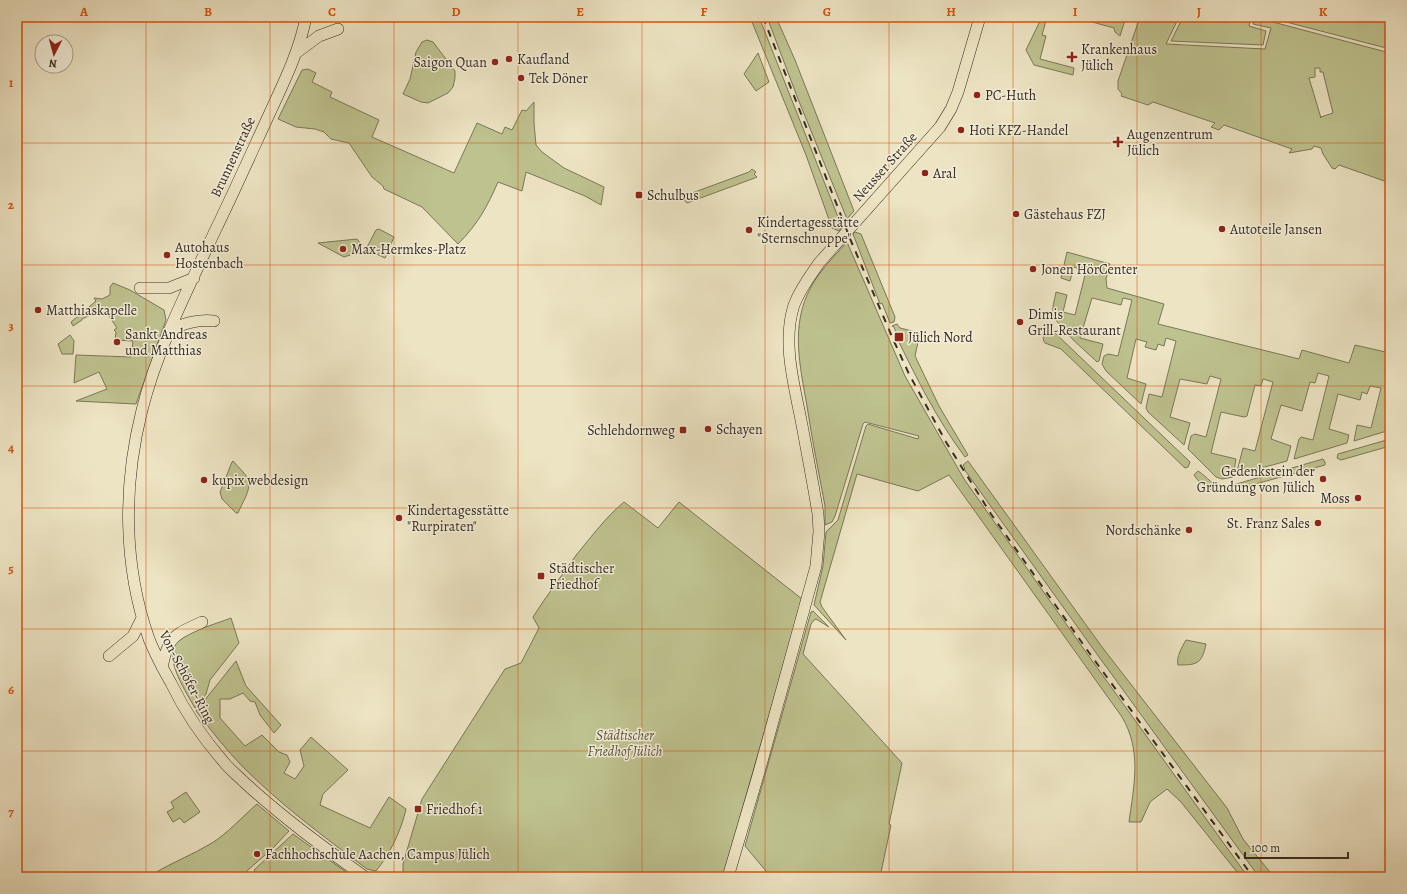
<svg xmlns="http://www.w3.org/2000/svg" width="1407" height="894" viewBox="0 0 1407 894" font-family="Alegreya,serif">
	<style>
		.green { fill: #bec28f; stroke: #7a7758; fill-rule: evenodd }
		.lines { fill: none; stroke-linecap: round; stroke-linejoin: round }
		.major-casing { stroke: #362c22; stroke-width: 12 }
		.major { stroke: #ede4c3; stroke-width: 11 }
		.rail { stroke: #362c22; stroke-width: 2; stroke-dasharray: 7 7; stroke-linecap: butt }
		.grid { fill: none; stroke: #d6540e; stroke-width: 1; stroke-opacity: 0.55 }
		.poi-dot { fill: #8f2418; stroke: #f3edd8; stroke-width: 1.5 }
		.labels { text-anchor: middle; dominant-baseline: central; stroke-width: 3; stroke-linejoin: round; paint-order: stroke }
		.poi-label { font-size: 14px; fill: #362c22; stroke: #f3edd8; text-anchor: start }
		.street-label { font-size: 14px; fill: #362c22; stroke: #f3edd8 }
		.park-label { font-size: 14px; font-style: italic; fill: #58523d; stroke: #f3edd8 }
		.neatline { fill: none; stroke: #d6540e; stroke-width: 1.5 }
		.grid-label { font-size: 13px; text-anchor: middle; font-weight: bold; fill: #d6540e }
	</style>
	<rect width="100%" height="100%" fill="#ede4c3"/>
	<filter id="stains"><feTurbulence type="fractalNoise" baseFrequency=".005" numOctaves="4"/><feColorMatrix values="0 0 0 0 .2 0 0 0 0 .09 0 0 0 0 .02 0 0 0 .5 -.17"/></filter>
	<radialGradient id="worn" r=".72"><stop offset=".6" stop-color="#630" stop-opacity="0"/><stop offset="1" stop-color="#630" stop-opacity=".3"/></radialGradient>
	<path class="green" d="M750 17H759L842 227 839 231 832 228 806 155Z
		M767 17H776L795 60 854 211 847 219 798 99Z
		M1042 17H1047L1042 35 1046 36 1040 59 1074 68 1073 75 1034 65 1026 50Z
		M1074 17H1126L1120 36 1115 32 1114 28Z
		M1140 17H1179L1166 44 1265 49 1271 28 1253 24 1254 17 1390 53V74L1388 80 1390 81V183L1339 165 1335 169 1332 168 1323 154 1321 148 1314 146 1312 149 1289 153 1292 149 1224 125 1219 130 1211 127 1215 123 1153 102 1148 105 1121 96 1122 94 1118 89V81ZM1315 68H1320V72H1323L1333 113 1321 117V118L1309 78 1315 77Z
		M1183 17H1251L1249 26 1266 31 1263 45 1171 41Z
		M1267 17H1378L1390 21V49Z
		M427 40 433 42 455 71V78L453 87 448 93 428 103 421 102 403 94 410 79 416 52 422 42Z
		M758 53 769 82 756 91 744 74Z
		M308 69 316 73 312 82 332 92 330 97 379 120 372 137 454 173 477 123 502 134 505 127 512 130 522 110 526 111 534 102V123L536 145 542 152 564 168 604 187 601 205 585 196 526 172 522 191 498 182C487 207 478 224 458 244L422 207 384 189 383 186 372 177 349 143 331 139 324 132 315 129 296 127 278 119 302 70Z
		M752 169 756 172 754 174 757 177 752 179 687 203 683 199 684 196 749 172Z
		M379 229 394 237 385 258 366 249 376 230Z
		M855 232 861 234 895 317 894 322 890 323 882 303 880 304 853 234Z
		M357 239 361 244 356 253 344 257 318 243Z
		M847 242 905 376 964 479 1088 655 1248 877H1241L1181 802 1167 789 1150 802 1141 822H1129C1134 785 1142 751 1122 717L949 475 918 491 857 474 820 602 822 607 846 640 814 605 823 566 826 532 838 520 866 426 868 424 871 425 918 439 919 436 865 422 863 424 835 516 832 522 825 525V506C819 473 812 440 807 406 800 366 790 325 811 287 820 270 835 256 847 242Z
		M1067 252 1110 264 1106 279 1107 288 1164 304 1158 324 1299 359 1302 350 1349 363 1355 345 1390 353 1388 381 1390 385V430L1354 441 1357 425 1371 428 1381 388 1370 386 1367 394 1362 392 1360 400 1338 394 1329 429 1349 435 1347 443 1294 459 1299 439 1301 437 1313 440 1329 376 1318 373 1315 383 1310 382 1302 411 1281 405 1271 439 1291 446 1287 461 1239 474 1237 471 1243 448 1255 451 1273 382 1263 379 1261 386 1255 385 1247 416 1244 417 1221 412 1211 453 1236 459 1233 477 1222 479 1216 477 1188 449 1191 436 1195 434 1206 437 1221 379 1210 376 1207 384 1180 379 1170 417 1190 423 1184 445 1148 412 1146 408 1149 394 1162 397 1176 341 1166 338 1164 346 1158 344 1156 350 1145 347 1147 342 1136 339 1127 378 1146 384 1141 404 1106 371 1102 364 1104 356 1108 354 1118 356 1132 300 1123 298 1121 305 1092 298 1080 338 1103 344 1099 361 1097 362C1086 351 1056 327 1053 313 1052 306 1055 299 1056 292L1067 295 1063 312 1075 315 1086 271 1074 267 1070 281 1061 278Z
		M113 283 130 290 164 310 166 320 136 404 76 401 107 389 99 372 74 383 76 355 131 357 133 341 115 340 116 332 114 330 117 328 103 307 94 312V313L82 319V320L73 326 71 322 96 301 94 298 102 299 110 295V287Z
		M897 324 900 328 920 333 915 356 939 406 968 455 965 457C937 420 916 377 896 336L897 335 894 327 892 326Z
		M1049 331 1054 332 1190 462 1188 467 1185 468 1061 349 1045 343C1042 339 1043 335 1046 332Z
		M70 335 74 341 73 354H62L58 344Z
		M1390 439V446L1341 460 1337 458 1338 454Z
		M1323 459 1325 462V465L1226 492C1213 493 1201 486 1194 475L1198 471C1208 477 1212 487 1226 487Z
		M233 461C238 467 245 473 248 479 252 489 242 503 238 513H236L222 499 220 492 232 462Z
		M968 461 1102 647 1227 808 1243 839 1274 877H1259L1094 650 964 469 965 468 963 465Z
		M624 502 658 528 679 502 802 599 723 877H410L409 874 403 871V864L422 799 505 669 521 663 539 628 533 617C547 595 562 575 577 554 592 536 606 517 624 502Z
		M813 611 829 627 816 619 814 620 811 624 803 654 902 763 889 824 891 825 880 877H771L745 846 811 612Z
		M231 618 239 643 210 680 206 694 195 708C187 694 165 660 175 645 185 632 216 624 231 618Z
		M1186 640 1206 644C1202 664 1197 665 1178 665 1176 657 1182 647 1186 640Z
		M236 661 246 686 281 725 274 733 260 715 255 702 250 701 243 693 230 699H220V718L245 746 262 735 279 752 287 755 290 762 284 773 295 779 304 766 300 750 311 737 348 770 323 794 320 805 370 828 389 797 406 809C401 831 390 854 376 871L367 869C324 837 281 805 243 767 226 750 211 730 196 711Z
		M186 792 200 812 184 823 180 818 173 822 167 812 174 808 171 802Z
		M257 804 289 831 273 848 240 877H152L157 874 151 875C171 863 192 855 212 843 228 833 243 816 257 804Z
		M293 834 353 877H249L255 872 254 870Z"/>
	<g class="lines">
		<defs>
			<path id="major" d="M306 17C299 53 282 86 267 119 250 156 233 194 215 231 188 289 158 347 142 410 123 485 123 565 149 639 155 654 163 669 171 683 185 712 202 737 223 761 229 769 237 775 244 782 282 817 323 847 365 877
				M296 53 319 36 338 29
				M140 288H169L194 278
				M170 330C184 323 198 319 214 321
				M109 656 133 636 142 618
				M162 667C164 660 165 652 169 645 174 633 190 628 202 622
				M728 877 759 772 816 566 819 531 818 514C813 483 807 452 801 420 794 384 782 342 794 305 800 289 810 276 819 263L940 127 951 109 958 92 980 17"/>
		</defs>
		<use href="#major" class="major-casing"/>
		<use href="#major" class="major"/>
		<path class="rail" d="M763 17 851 241 893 339 909 374 946 442 991 514 1090 654 1253 877"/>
	</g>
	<path class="grid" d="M146 17V877M270 17V877M394 17V877M518 17V877M642 17V877M765 17V877M889 17V877M1013 17V877M1137 17V877M1261 17V877M17 143H1390M17 265H1390M17 386H1390M17 508H1390M17 629H1390M17 751H1390"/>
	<g class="poi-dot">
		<path d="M1070 51h4v4h4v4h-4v4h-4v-4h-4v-4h4z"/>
		<circle cx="509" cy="59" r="4"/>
		<circle cx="495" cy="62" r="4"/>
		<circle cx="521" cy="78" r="4"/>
		<circle cx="977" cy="95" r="4"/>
		<circle cx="961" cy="130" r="4"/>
		<path d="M1116 136h4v4h4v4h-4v4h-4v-4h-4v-4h4z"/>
		<circle cx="925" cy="173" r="4"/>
		<rect x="635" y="191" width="8" height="8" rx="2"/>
		<circle cx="1016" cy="214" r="4"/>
		<circle cx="1222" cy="229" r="4"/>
		<circle cx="749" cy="230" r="4"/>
		<circle cx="343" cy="249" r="4"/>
		<circle cx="167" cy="255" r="4"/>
		<circle cx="1033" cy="269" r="4"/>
		<circle cx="38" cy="310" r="4"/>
		<circle cx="1020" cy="322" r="4"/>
		<rect x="894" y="332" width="10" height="10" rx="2"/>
		<circle cx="117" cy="342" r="4"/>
		<circle cx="708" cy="429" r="4"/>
		<rect x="679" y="426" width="8" height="8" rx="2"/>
		<circle cx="1323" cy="479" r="4"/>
		<circle cx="204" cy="480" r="4"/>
		<circle cx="1358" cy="498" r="4"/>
		<circle cx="399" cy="518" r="4"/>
		<circle cx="1318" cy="523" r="4"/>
		<circle cx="1189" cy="530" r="4"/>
		<rect x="537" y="572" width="8" height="8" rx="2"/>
		<rect x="414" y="805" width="8" height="8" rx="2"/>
		<circle cx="257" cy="854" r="4"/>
	</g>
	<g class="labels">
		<g class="poi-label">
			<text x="1081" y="49">Krankenhaus<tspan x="1081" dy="16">Jülich</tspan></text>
			<text x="517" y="59">Kaufland</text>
			<text x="487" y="62" text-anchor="end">Saigon Quan</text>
			<text x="529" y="78">Tek Döner</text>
			<text x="985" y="95">PC-Huth</text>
			<text x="969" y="130">Hoti KFZ-Handel</text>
			<text x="1127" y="134">Augenzentrum<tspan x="1127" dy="16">Jülich</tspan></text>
			<text x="933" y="173">Aral</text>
			<text x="647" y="195">Schulbus</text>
			<text x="1024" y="214">Gästehaus FZJ</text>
			<text x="757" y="222">Kindertagesstätte<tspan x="757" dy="16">"Sternschnuppe"</tspan></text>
			<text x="1230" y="229">Autoteile Jansen</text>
			<text x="175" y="247">Autohaus<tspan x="175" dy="16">Hostenbach</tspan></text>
			<text x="351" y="249">Max-Hermkes-Platz</text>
			<text x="1041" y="269">Jonen HörCenter</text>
			<text x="46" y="310">Matthiaskapelle</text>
			<text x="1028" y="314">Dimis<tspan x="1028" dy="16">Grill-Restaurant</tspan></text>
			<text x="125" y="334">Sankt Andreas<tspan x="125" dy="16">und Matthias</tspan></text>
			<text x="908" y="337">Jülich Nord</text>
			<text x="716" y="429">Schayen</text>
			<text x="675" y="430" text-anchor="end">Schlehdornweg</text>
			<text x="1315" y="471" text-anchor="end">Gedenkstein der<tspan x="1315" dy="16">Gründung von Jülich</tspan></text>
			<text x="212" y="480">kupix webdesign</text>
			<text x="1350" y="498" text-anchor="end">Moss</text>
			<text x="407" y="510">Kindertagesstätte<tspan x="407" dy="16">"Rurpiraten"</tspan></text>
			<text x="1310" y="523" text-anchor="end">St. Franz Sales</text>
			<text x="1181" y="530" text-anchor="end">Nordschänke</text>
			<text x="549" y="568">Städtischer<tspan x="549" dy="16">Friedhof</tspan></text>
			<text x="426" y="809">Friedhof 1</text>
			<text x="265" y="854">Fachhochschule Aachen, Campus Jülich</text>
		</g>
		<g class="street-label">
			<text transform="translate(233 157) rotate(-65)">Brunnenstraße</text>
			<text transform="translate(885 167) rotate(-48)">Neusser Straße</text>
			<text transform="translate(187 677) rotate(62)">Von-Schöfer-Ring</text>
		</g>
		<g class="park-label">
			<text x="625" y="735">Städtischer<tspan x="625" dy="16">Friedhof Jülich</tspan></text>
		</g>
	</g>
	<rect width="1407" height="894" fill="none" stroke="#ede4c3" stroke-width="44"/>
	<g transform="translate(54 54) rotate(186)"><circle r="19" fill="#f3edd8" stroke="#a7a08f"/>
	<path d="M0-3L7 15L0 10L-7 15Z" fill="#8f2418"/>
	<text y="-6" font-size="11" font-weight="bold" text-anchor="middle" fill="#362c22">N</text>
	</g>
	<path d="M1245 852v6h103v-6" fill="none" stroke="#362c22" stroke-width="2"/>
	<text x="1251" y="852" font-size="12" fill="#362c22" stroke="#f3edd8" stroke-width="3" paint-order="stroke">100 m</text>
	<rect x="22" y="22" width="1363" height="850" class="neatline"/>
	<g class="grid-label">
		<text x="84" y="16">A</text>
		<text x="208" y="16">B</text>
		<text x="332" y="16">C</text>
		<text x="456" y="16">D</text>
		<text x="580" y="16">E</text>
		<text x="704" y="16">F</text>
		<text x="827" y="16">G</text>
		<text x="951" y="16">H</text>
		<text x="1075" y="16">I</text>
		<text x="1199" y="16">J</text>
		<text x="1323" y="16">K</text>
		<text x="11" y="87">1</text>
		<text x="11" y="209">2</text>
		<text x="11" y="330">3</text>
		<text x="11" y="452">4</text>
		<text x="11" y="573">5</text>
		<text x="11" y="694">6</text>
		<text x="11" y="816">7</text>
	</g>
	<rect width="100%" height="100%" filter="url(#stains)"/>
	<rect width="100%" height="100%" fill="url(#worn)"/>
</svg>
